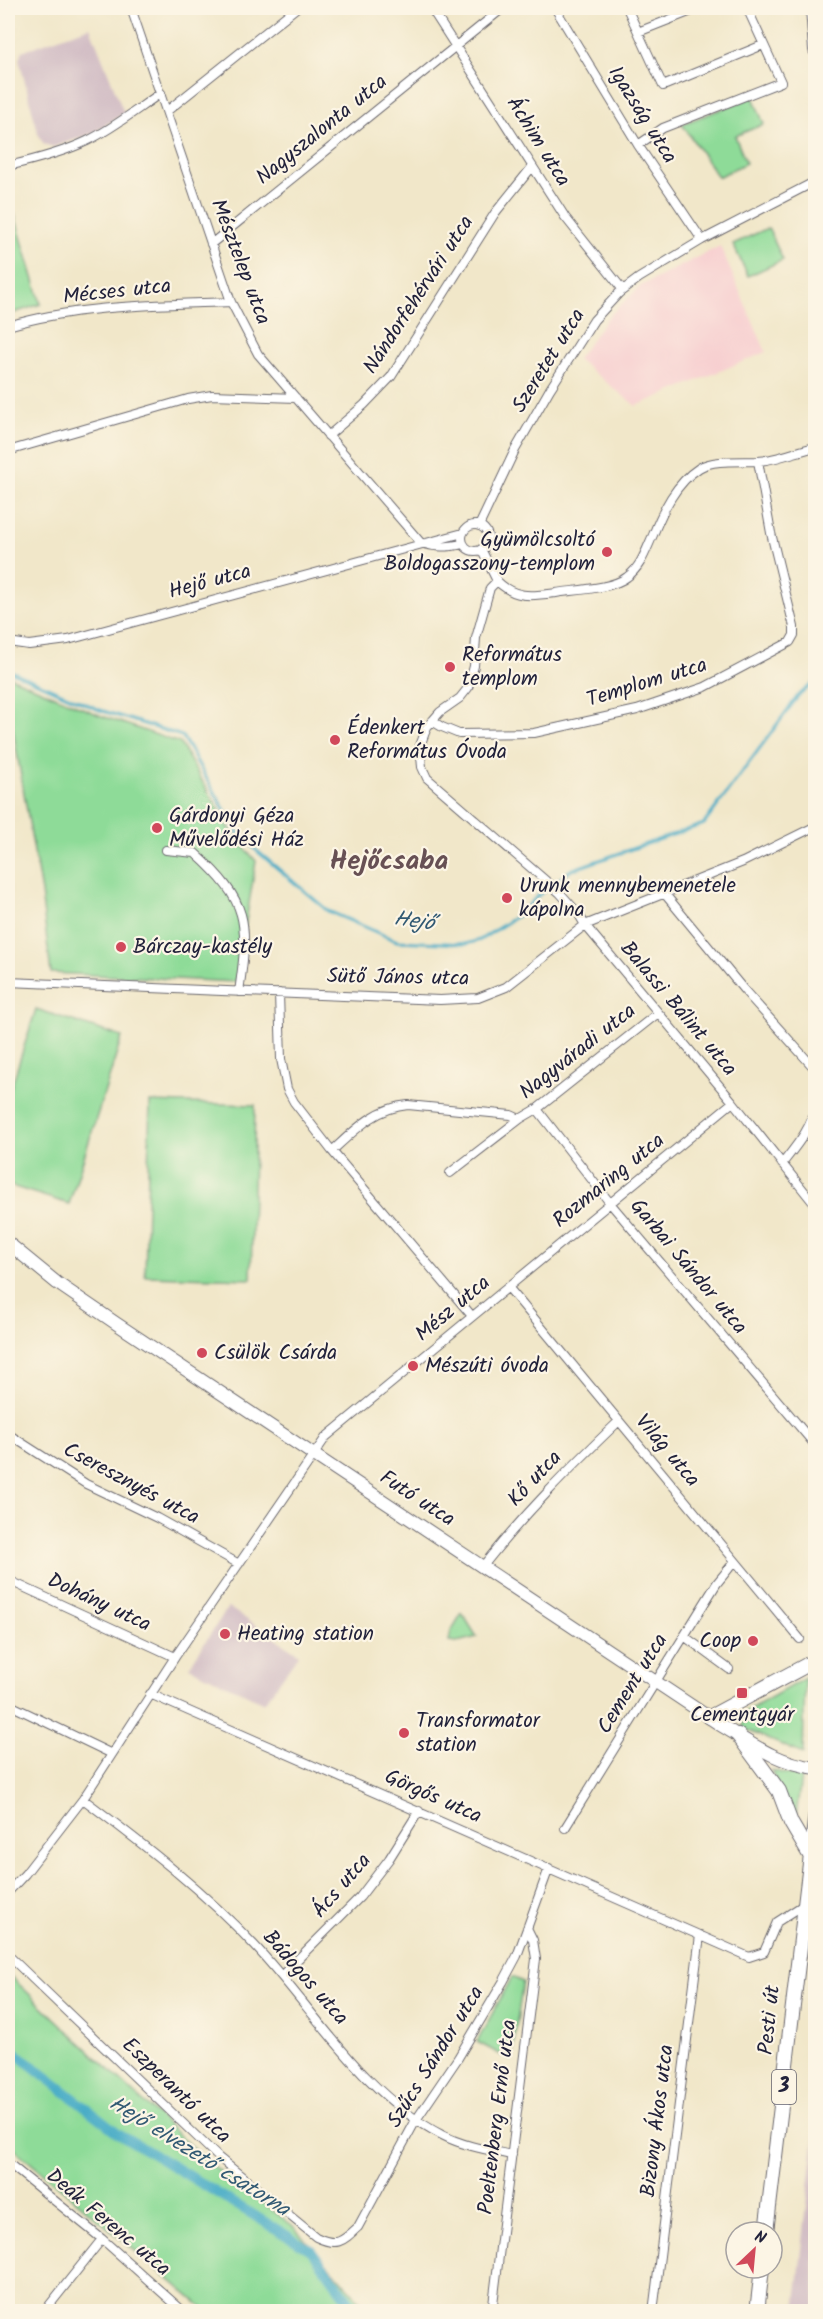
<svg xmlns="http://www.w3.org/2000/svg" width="823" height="2319" viewBox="0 0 823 2319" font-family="Kalam,sans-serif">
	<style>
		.built { fill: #f7cfd0 }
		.industrial { fill: #d2bdc5 }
		.green { fill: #8edb98; stroke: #587e6a; stroke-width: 1.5 }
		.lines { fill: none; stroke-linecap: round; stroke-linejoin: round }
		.stream { stroke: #47acc6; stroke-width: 3 }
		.canal { stroke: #47acc6; stroke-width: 10 }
		.minor-casing { stroke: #6a676d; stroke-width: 10 }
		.secondary-casing { stroke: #6a676d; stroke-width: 14 }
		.primary-casing { stroke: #6a676d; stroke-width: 16 }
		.minor { stroke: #fff; stroke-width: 8 }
		.secondary { stroke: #fff; stroke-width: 12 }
		.primary { stroke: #fff; stroke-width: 14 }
		.poi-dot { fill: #d1495b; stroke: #fcf5e5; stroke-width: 2 }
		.labels { text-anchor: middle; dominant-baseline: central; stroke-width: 4.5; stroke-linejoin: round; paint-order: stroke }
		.shield { fill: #fcf5e5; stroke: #63616e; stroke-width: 1.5 }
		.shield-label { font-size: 20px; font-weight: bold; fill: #22223b }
		.street-label { font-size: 21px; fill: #22223b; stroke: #fcf5e5 }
		.poi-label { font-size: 21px; fill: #22223b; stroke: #fcf5e5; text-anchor: start }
		.water-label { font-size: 22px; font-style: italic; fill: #315973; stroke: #fcf5e5 }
		.district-label { font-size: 27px; font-weight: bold; fill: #675054; stroke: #fcf5e5 }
	</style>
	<rect width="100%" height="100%" fill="#fcf5e5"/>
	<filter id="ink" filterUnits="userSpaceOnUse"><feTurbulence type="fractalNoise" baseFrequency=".0167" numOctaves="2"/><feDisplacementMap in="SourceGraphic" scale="12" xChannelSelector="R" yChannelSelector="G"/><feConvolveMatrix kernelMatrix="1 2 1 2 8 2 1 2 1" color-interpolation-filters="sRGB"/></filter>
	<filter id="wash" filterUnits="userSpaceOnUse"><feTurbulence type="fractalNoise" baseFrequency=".008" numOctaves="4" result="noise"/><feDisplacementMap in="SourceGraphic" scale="24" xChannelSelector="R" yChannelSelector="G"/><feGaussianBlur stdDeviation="1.35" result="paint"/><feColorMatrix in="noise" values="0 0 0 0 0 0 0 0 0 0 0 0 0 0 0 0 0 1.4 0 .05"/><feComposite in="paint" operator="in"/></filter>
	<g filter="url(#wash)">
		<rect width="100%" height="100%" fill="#f1e7c9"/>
		<path class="built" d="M720 246 766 352 636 406 577 359 609 316 641 286Z"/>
		<path class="industrial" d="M90 27 124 113 92 134 53 147 44 144 39 137 19 59 22 51Z
			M228 1607 299 1654 264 1703 189 1667Z
			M815 2134V2311H795Z"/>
		<path class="green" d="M753 97 764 124 735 136 746 163 718 177 682 124Z
			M8 193 41 304 8 315Z
			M768 228 783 260 748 276 733 244Z
			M8 676 99 715 180 743 234 836 256 861 236 982 51 973 41 892 11 718 8 705Z
			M36 1009 122 1037 69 1204 8 1185V1097Z
			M150 1102 255 1105 251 1279 145 1276Z
			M462 1613 477 1637 457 1642 449 1641 451 1631Z
			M805 1678 803 1754 742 1728 745 1712Z
			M771 1770 801 1777 795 1824Z
			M8 1974 204 2159 292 2225 369 2311H207L8 2144Z
			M512 1977 523 1982 511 2060 477 2042Z"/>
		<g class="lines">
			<path class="stream" d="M8 670 100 710 182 736 238 833 257 851 328 911 397 941 466 944 480 940 517 916 540 894 571 870 704 824 798 696 816 681"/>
			<path class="canal" d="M8 2047 118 2133 311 2250 357 2312"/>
		</g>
	</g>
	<g filter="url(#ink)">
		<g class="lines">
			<defs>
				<path id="minor" d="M131 8 231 302 258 354 421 543C436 548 448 547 463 544
					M431 8 565 217 623 290
					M555 8 638 145 702 240
					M627 8 663 86 763 45
					M638 32 699 8
					M167 111 296 8
					M638 145 663 128 781 82 747 8
					M8 166C34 160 62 153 87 141 114 128 137 109 161 93
					M211 244 503 8
					M8 326C79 305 157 305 231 302
					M328 436 364 405 391 377 495 213 532 167
					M8 451 188 399 212 395 296 398
					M462 538a13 13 0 1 1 26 0a13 13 0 1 1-26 0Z
					M479 526 515 450 550 389 594 320 619 293 639 278 702 240 816 181
					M481 549 497 581 490 588 476 638 474 666 468 688 460 698 440 712 427 727 420 746 422 767 427 778 560 893 578 913 585 925 733 1102 816 1206
					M497 581C515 599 532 596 556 593 575 590 612 589 627 577 641 567 646 550 653 535 663 510 676 483 699 468 713 459 742 462 758 461 776 460 797 451 816 447
					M8 642 29 645 68 640 463 533
					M432 721 442 727 459 734 534 733 637 710 705 687 790 642 794 635V627L771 533 758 461
					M166 850 195 853C249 902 249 922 239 992
					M664 893 744 990 816 1070
					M8 982 440 1000 478 998 506 987 585 925 743 862 816 826
					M279 993 281 1059 287 1089 294 1102 332 1151 472 1316
					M537 1109 610 1203 816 1446
					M332 1151C355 1130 375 1108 408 1105L511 1115 520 1119
					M782 1164C796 1146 812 1128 816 1104
					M450 1173 520 1119 537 1109 658 1013
					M508 1287 800 1639
					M8 1434 86 1484 157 1518 239 1564
					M483 1566C524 1514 571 1467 619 1421
					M8 1580 175 1657
					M684 1636 729 1669
					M150 1694 749 1957 764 1952 777 1922 805 1904
					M8 1704 112 1754
					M83 1799C143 1844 204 1891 255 1946 315 2010 362 2094 442 2135 463 2146 488 2150 512 2155
					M565 1828 717 1583 735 1561
					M8 1892 25 1874 83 1799 175 1657 326 1437 733 1102
					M8 1955 218 2157 316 2237C337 2247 342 2242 358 2227L416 2120 458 2058 503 1982 517 1956 549 1868
					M281 1976 360 1897 389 1859 419 1811
					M8 2163 102 2239 184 2312
					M44 2312 102 2239
					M492 2312 536 1959 533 1940 527 1928
					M653 2312 700 1935"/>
				<path id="secondary" d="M8 1243 57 1283 117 1324 719 1724C752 1744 777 1763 816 1768"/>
				<path id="primary" d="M813 8 816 50
					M710 1717 816 1660
					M738 1735 779 1791 791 1823 811 1857
					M766 2232 816 1813
					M757 2312 762 2268"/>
			</defs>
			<use href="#minor" class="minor-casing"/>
			<use href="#secondary" class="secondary-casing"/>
			<use href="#primary" class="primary-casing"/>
			<use href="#minor" class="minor"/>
			<use href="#secondary" class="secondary"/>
			<use href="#primary" class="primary"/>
		</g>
	</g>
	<g class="poi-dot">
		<circle cx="607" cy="552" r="6"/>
		<circle cx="450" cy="667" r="6"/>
		<circle cx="335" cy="740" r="6"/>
		<circle cx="157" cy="828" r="6"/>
		<circle cx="507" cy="898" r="6"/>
		<circle cx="121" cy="947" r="6"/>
		<circle cx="202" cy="1353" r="6"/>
		<circle cx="413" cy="1366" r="6"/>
		<circle cx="225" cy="1634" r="6"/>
		<circle cx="753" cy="1641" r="6"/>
		<rect x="736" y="1687" width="12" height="12" rx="3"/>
		<circle cx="404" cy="1733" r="6"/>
	</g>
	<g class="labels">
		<rect class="shield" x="772" y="2070" width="24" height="34" rx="4.5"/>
		<g class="shield-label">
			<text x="784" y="2087">3</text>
		</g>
		<g class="street-label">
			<text transform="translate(642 115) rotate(58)">Igazság utca</text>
			<text transform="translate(322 130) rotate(-39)">Nagyszalonta utca</text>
			<text transform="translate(538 142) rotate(58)">Áchim utca</text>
			<text transform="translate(240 262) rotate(69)">Mésztelep utca</text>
			<text transform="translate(117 292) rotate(-6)">Mécses utca</text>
			<text transform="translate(419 295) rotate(-57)">Nándorfehérvári utca</text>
			<text transform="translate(549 361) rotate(-58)">Szeretet utca</text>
			<text transform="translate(210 582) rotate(-15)">Hejő utca</text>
			<text transform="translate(647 683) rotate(-17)">Templom utca</text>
			<text transform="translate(398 978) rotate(1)">Sütő János utca</text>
			<text transform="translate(678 1009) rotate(50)">Balassi Bálint utca</text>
			<text transform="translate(578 1052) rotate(-38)">Nagyváradi utca</text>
			<text transform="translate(609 1181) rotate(-39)">Rozmaring utca</text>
			<text transform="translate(688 1267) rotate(50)">Garbai Sándor utca</text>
			<text transform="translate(453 1309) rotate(-40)">Mész utca</text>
			<text transform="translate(667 1451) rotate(50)">Világ utca</text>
			<text transform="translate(535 1479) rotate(-47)">Kő utca</text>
			<text transform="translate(131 1484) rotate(28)">Cseresznyés utca</text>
			<text transform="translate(417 1499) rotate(33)">Futó utca</text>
			<text transform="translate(99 1603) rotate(25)">Dohány utca</text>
			<text transform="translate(633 1684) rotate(-58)">Cement utca</text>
			<text transform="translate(433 1797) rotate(24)">Görgős utca</text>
			<text transform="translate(342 1886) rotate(-49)">Ács utca</text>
			<text transform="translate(305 1978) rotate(49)">Bádogos utca</text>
			<text transform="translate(770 2020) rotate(-84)">Pesti út</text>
			<text transform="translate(436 2057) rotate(-58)">Szűcs Sándor utca</text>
			<text transform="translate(176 2091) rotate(44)">Eszperantó utca</text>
			<text transform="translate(498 2117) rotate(-83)">Poeltenberg Ernő utca</text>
			<text transform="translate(658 2121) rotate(-83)">Bizony Ákos utca</text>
			<text transform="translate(108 2223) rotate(40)">Deák Ferenc utca</text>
		</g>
		<g class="poi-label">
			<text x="595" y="540" text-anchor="end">Gyümölcsoltó<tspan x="595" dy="24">Boldogasszony-templom</tspan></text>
			<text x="462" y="655">Református<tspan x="462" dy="24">templom</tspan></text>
			<text x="347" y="728">Édenkert<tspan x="347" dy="24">Református Óvoda</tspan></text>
			<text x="169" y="816">Gárdonyi Géza<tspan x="169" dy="24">Művelődési Ház</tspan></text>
			<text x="519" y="886">Urunk mennybemenetele<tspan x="519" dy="24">kápolna</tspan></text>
			<text x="133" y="947">Bárczay-kastély</text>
			<text x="214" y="1353">Csülök Csárda</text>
			<text x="425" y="1366">Mészúti óvoda</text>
			<text x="237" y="1634">Heating station</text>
			<text x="741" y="1641" text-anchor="end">Coop</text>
			<text x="742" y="1715" text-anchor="middle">Cementgyár</text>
			<text x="416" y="1721">Transformator<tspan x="416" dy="24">station</tspan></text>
		</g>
		<g class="water-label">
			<text transform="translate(414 922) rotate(8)">Hejő</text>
			<text transform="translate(199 2157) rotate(32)">Hejő elvezető csatorna</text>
		</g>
		<g class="district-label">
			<text x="389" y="861">Hejőcsaba</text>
		</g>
	</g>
	<rect width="823" height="2319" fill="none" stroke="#fcf5e5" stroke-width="30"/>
	<g transform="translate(754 2250) rotate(26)"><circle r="28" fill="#fcf5e5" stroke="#a5a1a1" stroke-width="1.5"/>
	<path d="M0-4.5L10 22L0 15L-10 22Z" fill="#d1495b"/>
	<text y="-9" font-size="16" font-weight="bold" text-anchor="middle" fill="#22223b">N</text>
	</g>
</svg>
